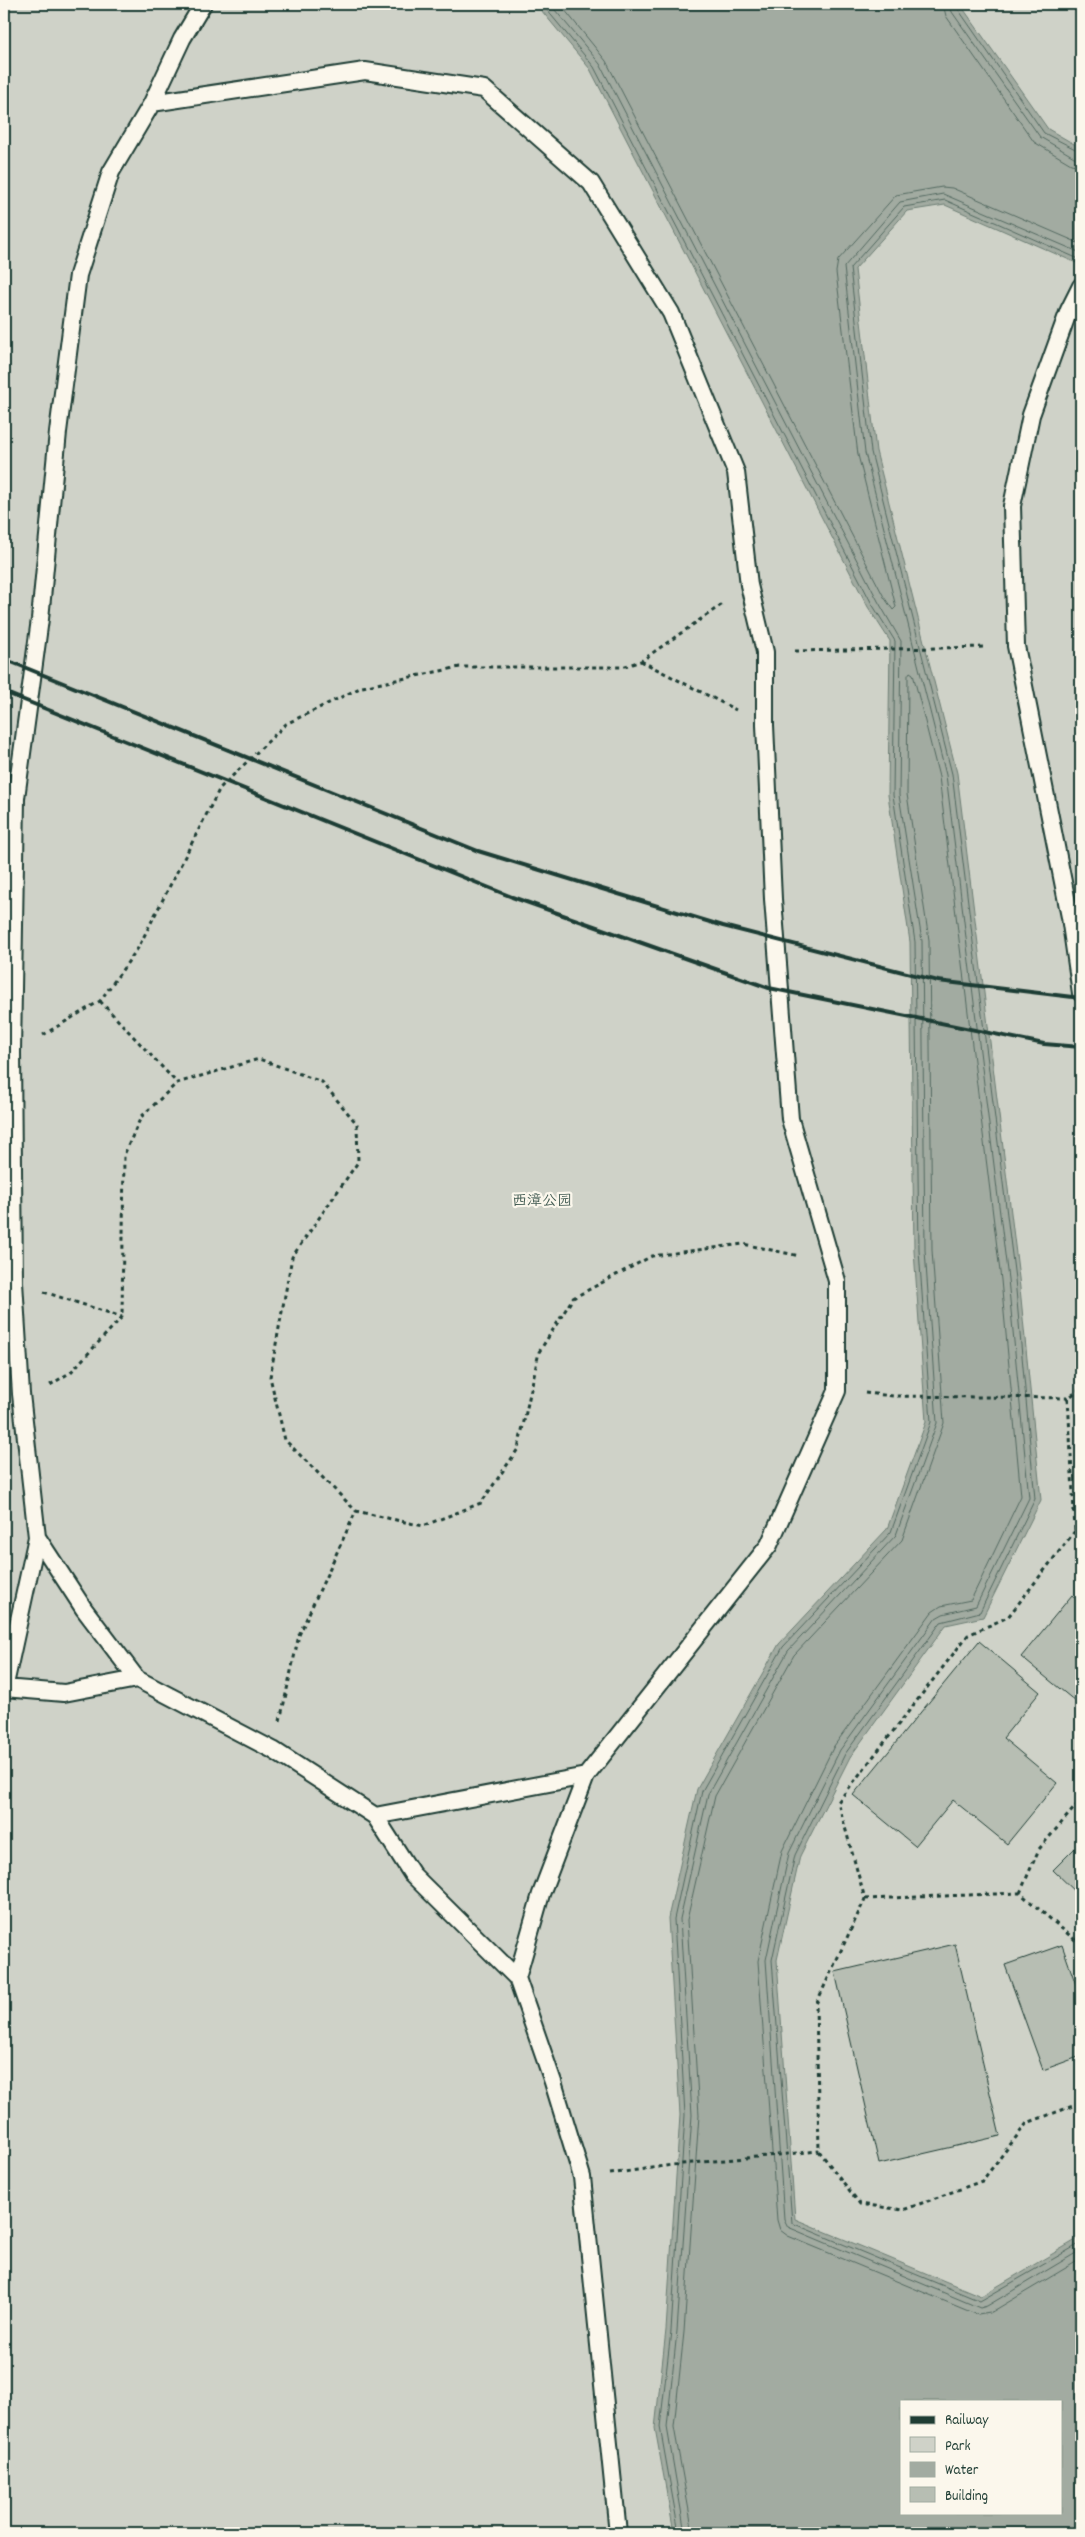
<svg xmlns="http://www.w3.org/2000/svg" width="1085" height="2537" viewBox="0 0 1085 2537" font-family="Dekko,'LXGW WenKai TC',sans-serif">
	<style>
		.green { fill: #cfd2c8; stroke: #77887e; fill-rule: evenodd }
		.water { fill: #a2aba1; stroke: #6e7f75; fill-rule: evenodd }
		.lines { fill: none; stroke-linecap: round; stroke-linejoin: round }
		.shore { stroke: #536960; stroke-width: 1 }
		.building { fill: #b7beb3; stroke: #1f3d34 }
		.lane-casing { stroke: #1f3d34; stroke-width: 20 }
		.path { stroke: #1f3d34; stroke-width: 3; stroke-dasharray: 4 4; stroke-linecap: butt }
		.lane { stroke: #fbf7ec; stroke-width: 16 }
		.rail { stroke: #1f3d34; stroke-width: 4 }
		.labels { text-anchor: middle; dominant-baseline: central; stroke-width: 4.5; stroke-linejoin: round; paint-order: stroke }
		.park-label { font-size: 15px; fill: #425b52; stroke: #fbf7ec }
	</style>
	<rect width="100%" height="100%" fill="#f2f0e5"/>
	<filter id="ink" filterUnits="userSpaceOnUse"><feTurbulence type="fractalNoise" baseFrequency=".02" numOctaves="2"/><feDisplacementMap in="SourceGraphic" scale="10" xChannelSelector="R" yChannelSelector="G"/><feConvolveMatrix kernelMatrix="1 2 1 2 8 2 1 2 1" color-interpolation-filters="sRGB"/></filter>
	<g filter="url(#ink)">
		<path class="green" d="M4 4H1081V2533H4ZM901 2401H1061V2513H901Z"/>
		<path class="water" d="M536 4H960L1048 129 1081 148V265L945 205 907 211 855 269 876 451 957 773 1019 1278 1041 1500 983 1617 946 1625 850 1757 800 1856 777 1960 795 2219 981 2296 1081 2237V2533H674L655 2428 666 2330 680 2115 668 1918 697 1789 779 1644 887 1529 926 1422 914 1251 910 942 888 795 890 641 868 607 590 69ZM901 2401H1061V2513H901Z"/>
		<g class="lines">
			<path class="shore" d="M542 4 594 67 872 604 895 641 893 795 915 942 919 1250 931 1422 891 1532 783 1647 702 1791 674 1919 685 2115 671 2331 660 2427 679 2533
				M550 4 600 64 878 601 901 641 899 795 922 941 925 1250 937 1423 896 1535 788 1651 708 1794 680 1919 692 2115 677 2331 667 2427 685 2533
				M560 4 606 61 884 597 893 610 896 607 858 455 836 272 838 260 896 195 942 187 952 188 1081 244
				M943 4 946 16 1034 142 1071 164 1081 166
				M950 4 952 12 1040 137 1074 157 1081 159
				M957 4 958 9 1044 133 1081 152
				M1081 253 943 194 900 202 844 267 865 453 946 775 1008 1279 1029 1498 976 1606 943 1614 936 1618 840 1750 789 1853 766 1960 784 2219 788 2227 980 2308 987 2306 1081 2250
				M1081 260 945 200 904 207 850 268 871 452 952 774 1015 1279 1035 1499 980 1612 941 1622 845 1754 795 1855 772 1960 792 2223 980 2301 1081 2243
				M693 2533 674 2427 684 2332 699 2115 687 1920 715 1796 794 1655 902 1540 944 1423 932 1250 929 940 907 794 908 675 910 672 913 674 939 777 1001 1280 1021 1496 971 1600 941 1606 932 1612 834 1746 782 1851 758 1961 777 2220 780 2230 788 2236 978 2315 990 2313 1081 2259"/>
		</g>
		<path class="building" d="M1072 1595 1081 1603V1706L1021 1657Z
			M979 1641 1040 1692 1003 1738 1057 1783 1007 1844 953 1800 915 1846 853 1795Z
			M1081 1842V1897L1053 1870Z
			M955 1944 1000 2136 879 2164 835 1972Z
			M1062 1945 1081 1999V2056L1043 2070 1005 1965Z"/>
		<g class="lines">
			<defs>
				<path id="lane" d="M152 103 182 39 203 4
					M1081 286 1069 310 1031 415 1012 506 1016 646 1070 917 1081 993
					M4 1688 64 1693 137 1679
					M4 1689 37 1537
					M375 1816 586 1776
					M517 1978 541 1894 586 1776 769 1545 837 1391V1281L790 1119 773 899 765 725V652L749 585 736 472 671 313 591 183 484 89 365 71 152 103 111 172 78 275 58 432 40 619 16 798 12 1053 14 1282 21 1394 37 1537 84 1609 137 1679 273 1750 375 1816 412 1874 517 1978 553 2082 582 2177 618 2533"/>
			</defs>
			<use href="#lane" class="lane-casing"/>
			<path class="path" d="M795 651 986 647
				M641 661 736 710
				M100 1001 177 1083
				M43 1035 100 1001 138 948 220 788 286 724 362 687 460 667H622L641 661 724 603
				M44 1292 122 1317
				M50 1385 71 1372 122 1317 124 1155 141 1117 177 1083 259 1059 322 1082 357 1124 358 1162 292 1257 270 1377 285 1440 356 1511 423 1526 481 1503 518 1449 539 1352 573 1298 652 1256 743 1244 800 1256
				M1081 1389 1068 1398 1075 1531 1081 1537
				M865 1393 893 1396 1068 1398
				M1075 1531 1008 1617 968 1635 838 1802 865 1899 816 2004 819 2151 860 2204 903 2210 982 2181 1027 2123 1081 2103
				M280 1721 299 1635 356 1511
				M1020 1893 1039 1849 1081 1800
				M865 1899 1020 1893 1081 1945
				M610 2174 672 2165 819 2151"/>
			<use href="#lane" class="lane"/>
			<path class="rail" d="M4 659 478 851 723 926 938 981 1081 998
				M4 692 512 897 769 988 1044 1044 1081 1047"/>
		</g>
	</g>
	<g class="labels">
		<g class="park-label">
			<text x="542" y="1202">西漳公园</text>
		</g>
	</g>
	<rect width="1085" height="2537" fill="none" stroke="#fbf7ec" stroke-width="20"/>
	<rect x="10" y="10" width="1065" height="2517" fill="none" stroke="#1f3d34" stroke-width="2" filter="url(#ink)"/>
	<rect x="900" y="2400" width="162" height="115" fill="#fbf7ec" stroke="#a3ada2"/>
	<rect x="910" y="2416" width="25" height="8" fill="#1f3d34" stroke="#a3ada2"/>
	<text x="945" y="2424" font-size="15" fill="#1f3d34">Railway</text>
	<rect x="910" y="2437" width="25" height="15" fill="#cfd2c8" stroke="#a3ada2"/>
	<text x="945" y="2450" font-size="15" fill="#1f3d34">Park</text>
	<rect x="910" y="2462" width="25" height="15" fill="#a2aba1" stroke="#a3ada2"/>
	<text x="945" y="2474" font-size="15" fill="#1f3d34">Water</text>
	<rect x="910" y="2487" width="25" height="15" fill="#b7beb3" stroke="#a3ada2"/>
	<text x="945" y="2500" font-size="15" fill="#1f3d34">Building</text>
</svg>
